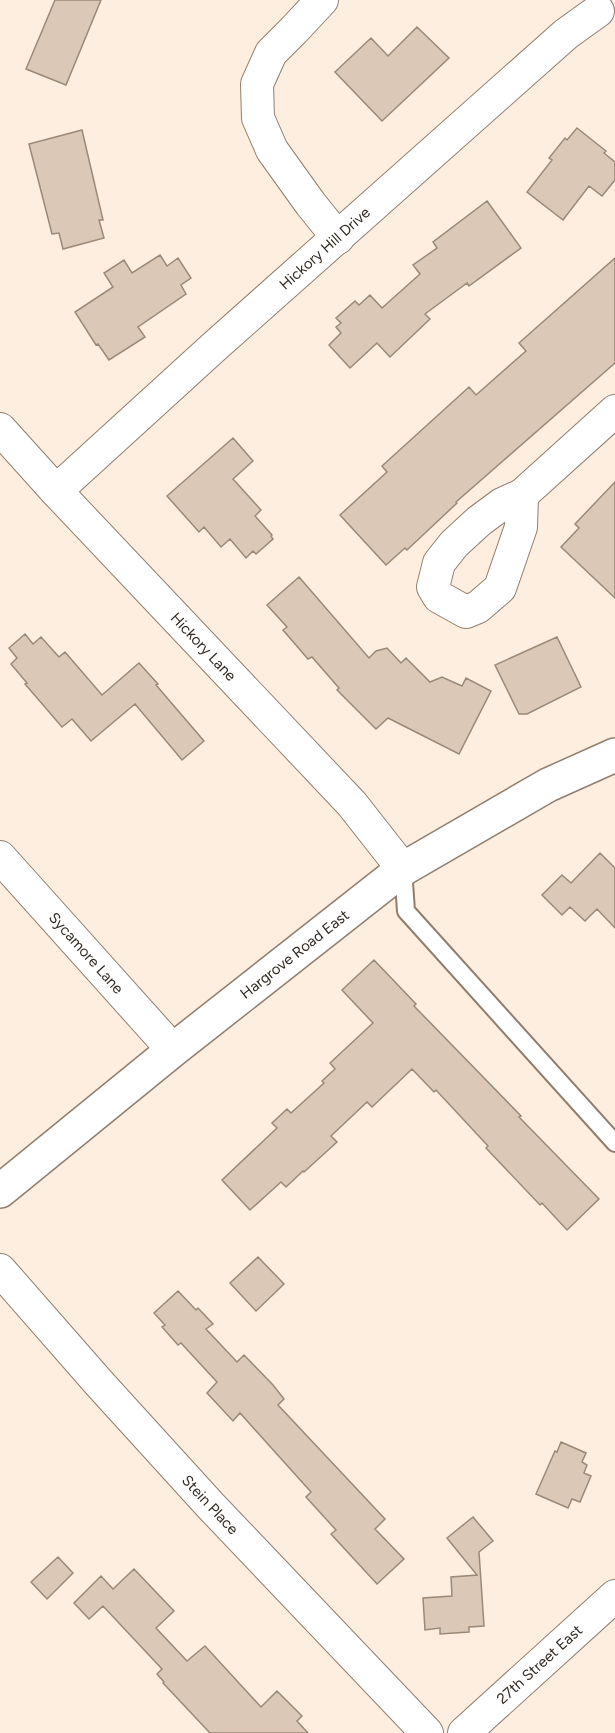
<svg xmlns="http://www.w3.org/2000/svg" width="615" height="1733" viewBox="0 0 615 1733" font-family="Figtree,sans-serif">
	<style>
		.building { fill: #dbc8b6; stroke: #9b8978; stroke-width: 1.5 }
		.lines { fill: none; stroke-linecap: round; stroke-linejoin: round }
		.service-casing { stroke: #907e6e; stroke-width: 20 }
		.minor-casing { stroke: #907e6e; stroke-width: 34 }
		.secondary-casing { stroke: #907e6e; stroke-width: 36 }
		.service { stroke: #fff; stroke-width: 16 }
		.minor { stroke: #fff; stroke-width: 32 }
		.secondary { stroke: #fff; stroke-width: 33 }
		.labels { text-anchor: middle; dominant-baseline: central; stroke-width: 6; stroke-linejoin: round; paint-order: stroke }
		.street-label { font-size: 15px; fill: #322b24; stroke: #fefefe }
	</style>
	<rect width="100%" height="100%" fill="#feeedf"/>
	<path class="building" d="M55 0H101L66 85 26 69Z
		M417 27 449 58 382 121 335 72 371 38 388 56Z
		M577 128 606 151 604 153 615 162V180L602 196 589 186 563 220 527 192 552 160 549 158 565 138 567 140Z
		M82 130 103 220H99L104 238 63 249 59 233 52 234 29 144Z
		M487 201 521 248 469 286 467 283 425 314 430 319 390 357 377 343 350 368 329 345 341 333 336 327 341 323 336 318 355 301 359 305 370 295 382 308 420 274 413 265 437 248 433 242Z
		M160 255 167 266 178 258 191 278 181 285 186 294 138 327 145 337 109 360 98 344 96 345 75 312 113 287 104 273 124 260 132 273Z
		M615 258V363L456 502 457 503 407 550 405 548 386 565 340 515 387 472 382 466 469 387 476 395 526 351 519 343Z
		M233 438 253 461 233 479 261 510 255 516 272 535 271 536 273 539 256 554 253 551 246 558 230 539 221 547 204 527 199 532 167 496Z
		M615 482V598L561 547 579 528 575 524Z
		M299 577 369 658 376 651 387 648 401 663 406 658 430 682 442 677 462 686 466 678 491 691 459 754 388 718 376 729 337 690 339 688 312 657 308 659 283 630 287 627 267 605Z
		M25 634 33 644 41 637 59 657 65 652 102 695 139 663 158 684 156 685 204 741 182 760 135 704 91 741 72 719 62 727 25 684 27 683 11 664 17 658 9 648Z
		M557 637 581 687 527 714H519L495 665Z
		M600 853 615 868V928L597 909 585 921 570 907 562 915 542 895 562 875 571 883Z
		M374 960 416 1004 414 1006 521 1116 519 1117 599 1199 567 1230 542 1203 540 1205 486 1148 488 1146 436 1090 434 1092 412 1069 372 1107 367 1102 331 1136 337 1142 304 1172 303 1171 286 1187 281 1182 250 1210 222 1180 277 1128 272 1123 287 1109 291 1113 324 1083 322 1081 335 1069 330 1063 373 1023 342 990Z
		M258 1257 284 1284 256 1311 230 1283Z
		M178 1291 196 1310 198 1308 213 1324 206 1329 237 1362 244 1355 273 1385 284 1399 278 1405 385 1519 375 1529 404 1559 377 1584 331 1534 336 1530 306 1497 311 1492 240 1413 233 1421 207 1393 217 1382 181 1343 178 1345 162 1327 165 1325 154 1313Z
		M561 1442 586 1453 582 1462 587 1465 584 1473 591 1476 580 1502 572 1499 568 1508 536 1494 555 1451 557 1452Z
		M473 1517 493 1541 479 1552 484 1626 469 1627V1632L440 1634V1628L425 1630 423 1598 452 1596 451 1577 477 1575 447 1538Z
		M58 1557 73 1573 47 1599 31 1582Z
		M134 1569 174 1611 156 1628 187 1661 205 1646 261 1707 277 1691 302 1716 297 1721 308 1733H210L163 1683 164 1682 157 1674 162 1669 103 1606 89 1619 74 1603 101 1576 113 1589Z"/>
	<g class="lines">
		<defs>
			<path id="service" d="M403 869 406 911 615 1143"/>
			<g id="minor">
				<path d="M322 0 294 30 271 53 257 84 258 118 272 150 310 203 338 238"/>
				<path id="s1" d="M0 429 56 491 352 804 403 869"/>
				<path id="s2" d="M56 491 215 346 566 34 598 11"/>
				<path d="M522 495 521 527 500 588 478 607 466 612 439 597 433 587 439 563 454 544 479 521 502 504Z"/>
				<path d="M522 495 615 411"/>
				<path id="s3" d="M0 857 173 1050"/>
				<path id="s4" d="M0 1270 99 1383 210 1505 427 1733"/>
				<path id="s5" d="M464 1733 615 1596"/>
			</g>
			<g id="secondary">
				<path id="s6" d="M0 1191 173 1050 403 869 548 785 615 755"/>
			</g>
		</defs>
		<use href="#service" class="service-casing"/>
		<use href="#minor" class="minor-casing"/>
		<use href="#secondary" class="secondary-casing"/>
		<use href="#service" class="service"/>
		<use href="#minor" class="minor"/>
		<use href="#secondary" class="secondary"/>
	</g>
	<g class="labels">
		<g class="street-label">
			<text stroke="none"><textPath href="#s2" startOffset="362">Hickory Hill Drive</textPath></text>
			<text stroke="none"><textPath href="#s1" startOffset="298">Hickory Lane</textPath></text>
			<text stroke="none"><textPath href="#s3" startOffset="129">Sycamore Lane</textPath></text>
			<text stroke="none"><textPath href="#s6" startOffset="378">Hargrove Road East</textPath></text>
			<text stroke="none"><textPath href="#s4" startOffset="315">Stein Place</textPath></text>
			<text stroke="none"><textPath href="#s5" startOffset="102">27th Street East</textPath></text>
		</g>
	</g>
</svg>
